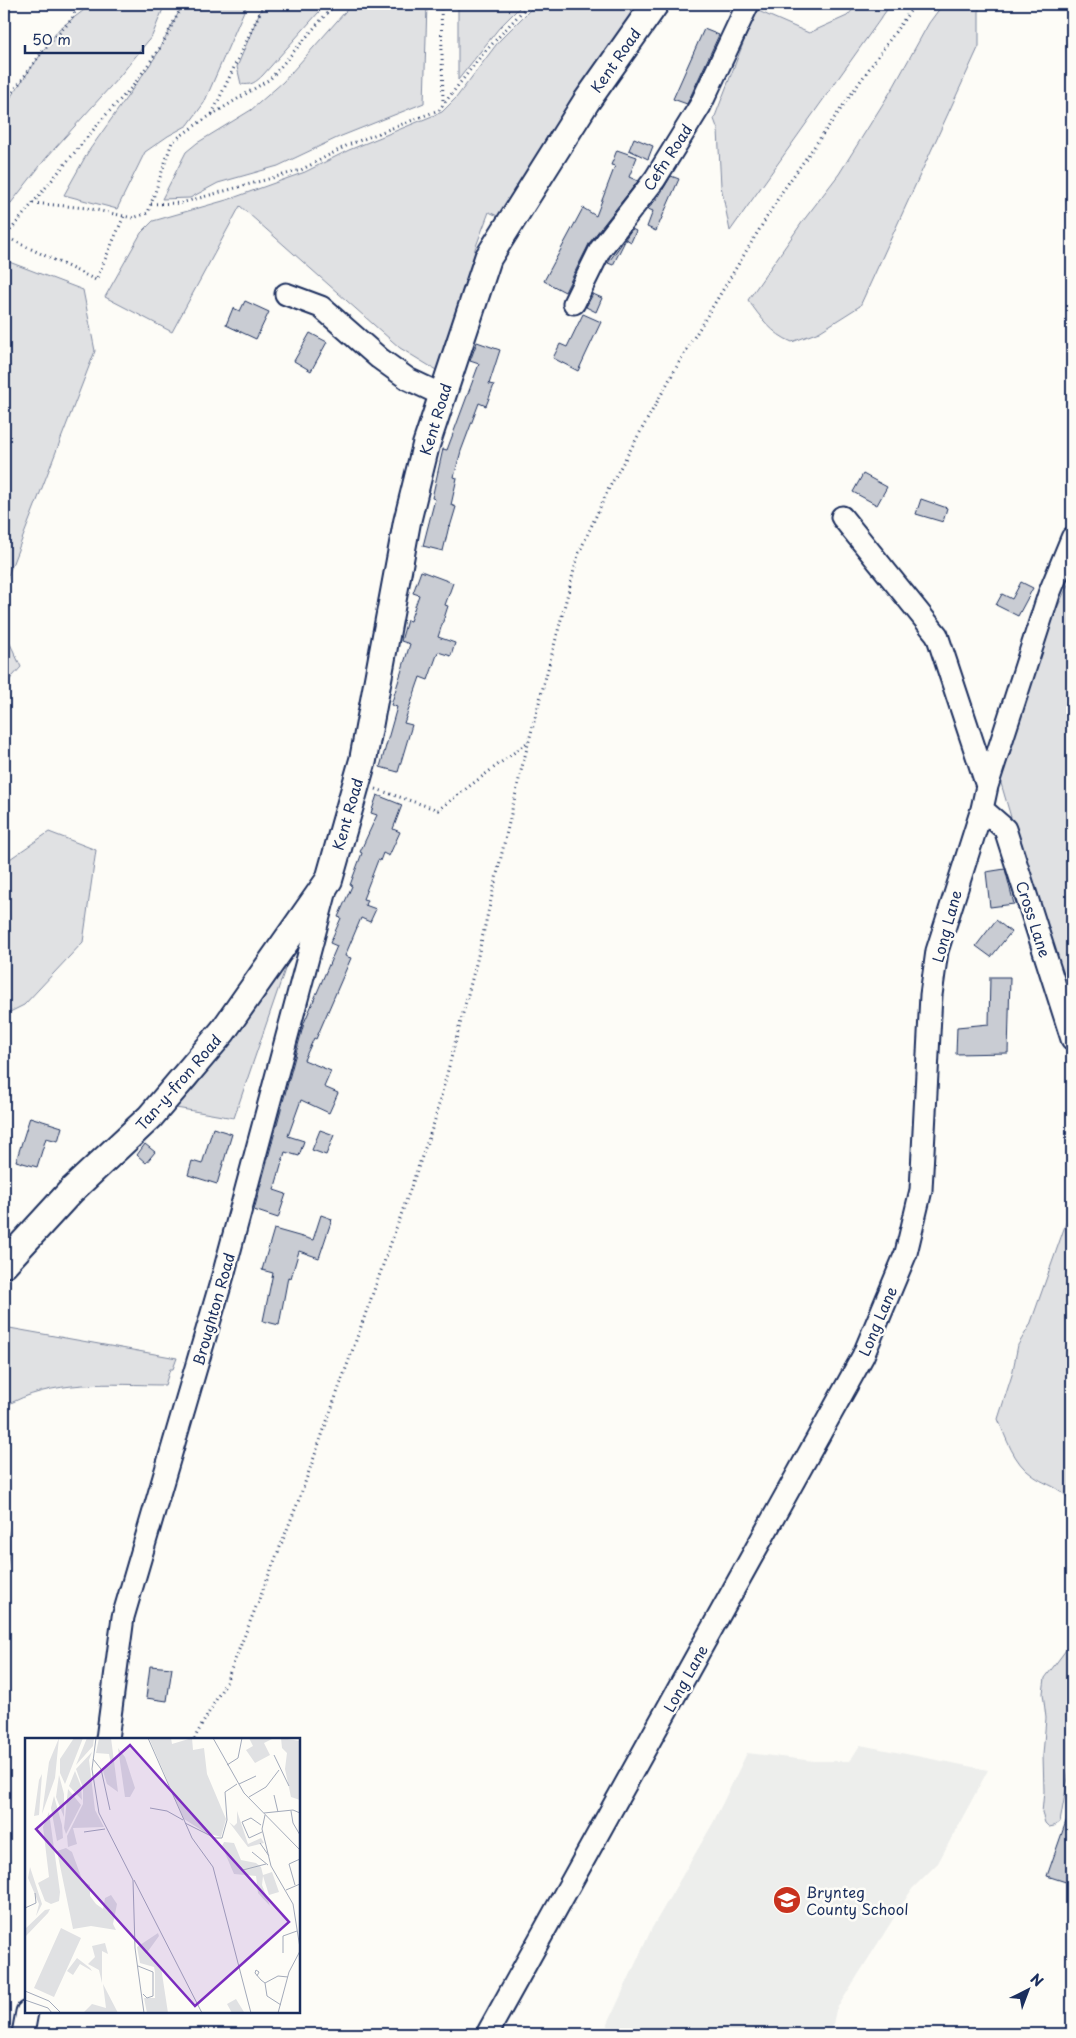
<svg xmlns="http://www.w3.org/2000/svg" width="1076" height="2038" viewBox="0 0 1076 2038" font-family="'Playpen Sans',sans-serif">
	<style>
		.built { fill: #edeeec }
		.green { fill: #e0e1e3; stroke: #7e88a0 }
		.building { fill: #c9ccd3; stroke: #1b2f5e }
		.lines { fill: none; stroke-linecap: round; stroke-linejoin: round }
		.minor-casing { stroke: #1b2f5e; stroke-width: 25 }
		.major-casing { stroke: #1b2f5e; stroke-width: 30 }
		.path { stroke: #1b2f5e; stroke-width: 3; stroke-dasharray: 1 4; stroke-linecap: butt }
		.minor { stroke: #fdfcf7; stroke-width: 21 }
		.major { stroke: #fdfcf7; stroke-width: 26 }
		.labels { text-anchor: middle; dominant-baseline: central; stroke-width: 5; stroke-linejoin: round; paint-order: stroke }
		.street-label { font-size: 15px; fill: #1b2f5e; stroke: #fdfcf7 }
		.poi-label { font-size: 15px; fill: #1b2f5e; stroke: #fdfcf7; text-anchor: start }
		.inset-road { fill: none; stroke: #a3aaba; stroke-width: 1 }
		.view { fill: #7b2cbf; fill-opacity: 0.15; stroke: #7b2cbf; stroke-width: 2.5 }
		.inset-edge { fill: none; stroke: #1b2f5e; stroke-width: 2.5 }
	</style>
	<rect width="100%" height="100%" fill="#fdfcf7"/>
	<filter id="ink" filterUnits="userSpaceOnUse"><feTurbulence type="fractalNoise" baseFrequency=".02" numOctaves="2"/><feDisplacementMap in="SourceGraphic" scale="10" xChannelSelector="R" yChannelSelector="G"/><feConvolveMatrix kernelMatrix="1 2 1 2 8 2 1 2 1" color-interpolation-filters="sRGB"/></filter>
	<g filter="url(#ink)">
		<path class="built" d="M860 1745 988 1770 938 1863 912 1889 836 2010 831 2034H603L652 1928 713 1823 747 1753 814 1761H850Z"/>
		<path class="green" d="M92 4H165L152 36 119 77 47 157 4 212V106L59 29Z
			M183 4H247L204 103 188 125 168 136 145 152 117 209 64 195 88 152 156 56Z
			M263 4H326L263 75C256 82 251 86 241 84L237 67Z
			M352 4H427L424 103 339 137 278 166 218 183 190 198 162 199 186 152 197 143 251 110 283 82Z
			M458 4H523L499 28 458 80Z
			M536 4H643L506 220 489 212 475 249 473 286 441 373 400 348 240 206 172 332 105 297 141 233 153 221 230 199 305 172 349 150 442 112 456 98 499 41Z
			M858 4H891L730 231 721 186 718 130 714 119 756 10 809 33 847 16Z
			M943 4H979V46L860 306 819 332 792 342C772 334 761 318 748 300L803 221 839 174 894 86 929 23Z
			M4 260 83 290 95 351 4 586Z
			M1072 576V1024L1000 780 1046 632Z
			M4 631 21 667 4 686Z
			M49 832 96 850 83 942 24 1005 4 1015V863Z
			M293 946 234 1118 176 1108 196 1086Z
			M1072 1206V1504C1060 1485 1048 1487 1032 1475 1014 1463 1006 1438 998 1419L1012 1375 1018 1345 1030 1325Z
			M4 1327 177 1358 173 1369H170L165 1385C112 1385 51 1378 4 1407Z
			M4 1522C13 1535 8 1567 4 1582Z
			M1072 1642V1756L1060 1822 1054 1826 1049 1827 1045 1823 1042 1813 1044 1791 1043 1755 1046 1718 1043 1693 1045 1678Z"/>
		<path class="building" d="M704 29 719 35 687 104 673 99Z
			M634 138 653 146 648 159 629 150Z
			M617 150 637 157 629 177 638 181 590 242 565 292 544 281 583 208 596 216 615 166 611 165Z
			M671 176 679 179 656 231 647 227 653 211 648 209 659 196Z
			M632 229 636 231 631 242 626 239 613 265 608 263Z
			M593 294 602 298 596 312 586 307Z
			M245 301 269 312 256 339 226 325 233 308 240 311Z
			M583 314 601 322 578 371 553 358 560 344 567 347Z
			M310 333 327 342 311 371 294 361Z
			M477 342 500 350 489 384 494 385 486 406 479 403 461 451 454 477 457 478 451 505 456 507 450 527 449 526 443 551 423 546 435 499 432 498 443 449 447 450 479 364 470 361Z
			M863 474 887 487 877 505 853 492Z
			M921 499 947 508 943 522 916 514Z
			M421 571 453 583 445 605 448 606 438 637 455 643 451 656 438 652 428 680 420 677 404 723 412 725 398 772 380 767 397 707 391 705 410 644 401 641 407 620 410 621 419 595 413 593Z
			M1021 582 1033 588 1018 616 996 605 1002 594 1012 599Z
			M377 795 402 805 393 829 400 832 389 856 383 853 380 861 378 860 363 899 367 900 365 905 376 909 370 922 361 918 345 956 351 958 316 1039 314 1038 304 1060 331 1071 324 1087 338 1093 329 1113 301 1100 288 1136 304 1141 299 1156 285 1152 274 1190 286 1194 278 1218 254 1210 304 1023 337 946 330 943 341 918 338 917 352 886 350 885 362 853 360 852 377 815 371 813Z
			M1005 869 1014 904 990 907 986 872Z
			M996 920 1011 932 991 957 976 946Z
			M990 977H1010L1008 1053 956 1054 957 1027 989 1024Z
			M30 1117 62 1127 58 1141 46 1138 37 1167 16 1161Z
			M213 1128 232 1134 217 1184 188 1175 192 1161 202 1164Z
			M320 1130 334 1135 326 1155 312 1150Z
			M145 1144 155 1152 146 1163 137 1155Z
			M321 1215 332 1219 319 1258 299 1251 291 1278 288 1277 279 1325 263 1321 273 1273 262 1270 274 1229 313 1240Z
			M150 1666 172 1668 167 1701 146 1698Z
			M1070 1810H1072V1874L1069 1883 1047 1876Z"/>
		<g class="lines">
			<defs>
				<path id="minor" d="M286 294 321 307 379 358 408 379 442 395
					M574 303 600 250 655 179 700 106 748 4
					M842 517 937 635 987 786
					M982 809 1005 829 1072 1039
					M107 1739 123 1617 224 1272 326 890
					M23 2034 27 2012
					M487 2034 863 1356 906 1253 921 1190 931 995 937 951 982 809 987 786 1049 594 1072 538"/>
				<path id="major" d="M4 1264 71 1191 150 1117 223 1031 329 880 363 760 407 522 426 445 488 258 586 102 655 4"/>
			</defs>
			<use href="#minor" class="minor-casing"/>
			<use href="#major" class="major-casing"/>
			<path class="path" d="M441 4 443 103
				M4 104 43 51 72 19 78 4
				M212 114 264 4
				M33 203 87 208 133 218 148 213 172 142 200 122 270 79 335 4
				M151 204 181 203 301 170 348 145 439 110 481 56 529 4
				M4 236 96 280 124 216
				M4 238 104 117 133 86 162 45 183 4
				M376 789 438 810 528 742
				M194 1739 226 1682 298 1502 434 1123 477 960 521 771 578 555 609 488 681 359 782 192 915 4"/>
			<use href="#minor" class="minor"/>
			<use href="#major" class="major"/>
		</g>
	</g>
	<defs>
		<symbol id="school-disc" viewBox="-11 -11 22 22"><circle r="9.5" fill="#c8321e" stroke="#fdfcf7"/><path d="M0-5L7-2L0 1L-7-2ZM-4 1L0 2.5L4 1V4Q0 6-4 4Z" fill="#fff"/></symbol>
	</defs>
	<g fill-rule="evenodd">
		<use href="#school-disc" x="771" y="1884" width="32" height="32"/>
	</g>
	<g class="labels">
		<g class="street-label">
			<text transform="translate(615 60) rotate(-55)">Kent Road</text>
			<text transform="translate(667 157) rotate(-57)">Cefn Road</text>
			<text transform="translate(435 419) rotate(-73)">Kent Road</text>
			<text transform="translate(347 814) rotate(-74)">Kent Road</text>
			<text transform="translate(1034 919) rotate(72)">Cross Lane</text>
			<text transform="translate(946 926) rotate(-75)">Long Lane</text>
			<text transform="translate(178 1082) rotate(-49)">Tan-y-fron Road</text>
			<text transform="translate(213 1309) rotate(-74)">Broughton Road</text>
			<text transform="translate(877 1321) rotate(-67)">Long Lane</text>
			<text transform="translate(685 1678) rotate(-61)">Long Lane</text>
		</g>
		<g class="poi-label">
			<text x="806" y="1891">Brynteg<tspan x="806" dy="17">County School</tspan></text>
		</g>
	</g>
	<g transform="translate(25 1738)">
		<rect width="275" height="275" fill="#fdfcf7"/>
		<path d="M34 0 30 40 17 76 24 24ZM49 0H58L40 46 35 35V21ZM62 0H69L68 8 51 27ZM74 0H86L93 54 82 46 78 33 86 26 84 16 71 15ZM124 0H146L147 6 167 0 168 12 179 10 182 36 201 81 196 99 181 95 159 81ZM224 0H249L239 5 245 17 230 25 221 12 228 8ZM256 0 275 3V62L266 59 260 31 262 15 257 10ZM93 10 100 19 110 50 105 59H100ZM67 14 64 22 70 72 79 89 48 90 52 106 43 109 42 98 58 66V50L51 31ZM50 33 56 48 57 62 44 48ZM17 36 14 77 9 78 14 42ZM34 37 39 56V79L31 59ZM43 51 56 67 41 96 39 90ZM29 58 37 87 38 100 32 103 26 70ZM212 73 223 106 236 100 239 105 223 109 204 84 209 88 212 85ZM24 74 35 154 34 163 26 166 20 163 13 145 24 139 18 89ZM199 104 209 105 216 122 231 125 236 129 238 137 247 134 254 154 244 157 238 138 237 147 245 168 233 155 231 138 209 136 197 108ZM41 110 47 114 58 144 65 147V158L71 166 78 171 80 160 86 157 92 166 88 186 91 192 66 188 48 191 32 113ZM5 129 17 166 11 178 14 166 3 140ZM25 171 23 175 0 199V191L20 172ZM36 190 56 200 29 259 9 250ZM133 195 134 198 121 216 136 229 143 275H122L119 260H130V234L129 229 115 225 112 209ZM80 205 83 216 77 213V245L74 232 63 226 70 219 67 208ZM52 220 65 230 67 233 55 226 48 237 42 233ZM78 246 93 275H58L67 266 81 270ZM211 261 219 274 207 275 202 266Z" fill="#e0e1e3"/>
		<path class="inset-road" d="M71 0 67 31 74 75 108 142 110 210 119 275M123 0 167 100 188 129 226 275M188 0 219 55 275 112M249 17 264 48M68 21 76 31 85 72M202 27 213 20 217 0M214 46 231 38M249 57 253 74M224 59 241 49 254 32M125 70 142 73 158 82M266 73 268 85 275 97M239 75 268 72 275 75M240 77 237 91 246 128 268 166 275 210M160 85 190 100H197L202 82 200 54 212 46M236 87 226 80 217 84 224 100 237 94M59 94 80 91M235 105 244 118M227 114 243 127M218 132 241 126M109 142 177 275M270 147 264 126 275 121M261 152 275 146M0 170 11 165 10 155M258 215V198L272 193M113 228 128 234V258L122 260 118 256M232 238 234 234 231 232 230 235 236 242 240 245M0 253 24 263 36 275M0 262 23 270 27 275M256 267 242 258 240 245 253 238 263 239M253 275 264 234 275 213"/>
		<path class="view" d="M105 7 264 184 170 268 11 91Z"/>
		<rect width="275" height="275" class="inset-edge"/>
	</g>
	<rect width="1076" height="2038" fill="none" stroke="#fdfcf7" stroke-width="20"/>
	<rect x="10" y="10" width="1056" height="2018" fill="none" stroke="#1b2f5e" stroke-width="2" filter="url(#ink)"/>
	<g transform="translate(1028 1990) rotate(42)" stroke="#fdfcf7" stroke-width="4" paint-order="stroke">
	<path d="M0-4L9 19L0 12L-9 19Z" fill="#1b2f5e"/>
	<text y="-8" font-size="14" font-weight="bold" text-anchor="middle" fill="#1b2f5e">N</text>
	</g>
	<path d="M25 45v8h118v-8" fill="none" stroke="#1b2f5e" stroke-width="2.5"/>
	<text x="32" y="45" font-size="15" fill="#1b2f5e" stroke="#fdfcf7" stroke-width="4" paint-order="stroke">50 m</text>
</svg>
